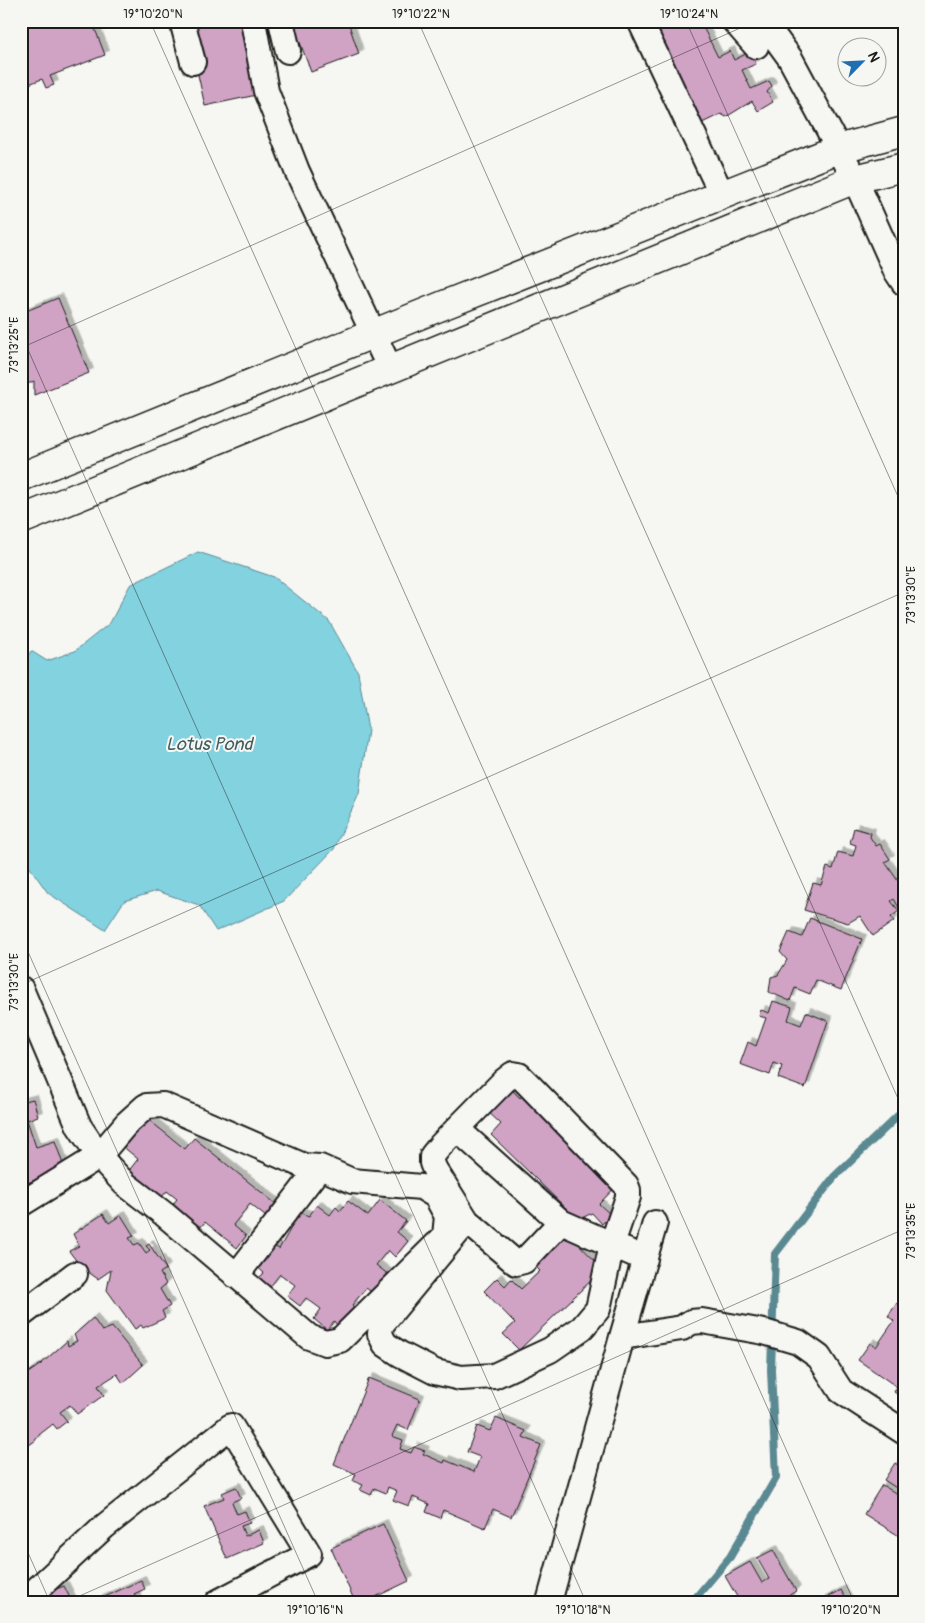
<svg xmlns="http://www.w3.org/2000/svg" width="925" height="1623" viewBox="0 0 925 1623" font-family="Pangolin,sans-serif">
	<style>
		.water { fill: #83d2e0; stroke: #5a8992 }
		.lines { fill: none; stroke-linecap: round; stroke-linejoin: round }
		.stream { stroke: #5a8992; stroke-width: 8 }
		.building { fill: #d0a3c5; stroke: #1c1c1c; filter: url(#shadow) }
		.minor-casing { stroke: #1c1c1c; stroke-width: 28 }
		.tertiary-casing { stroke: #1c1c1c; stroke-width: 31 }
		.minor { stroke: #f6f6f2; stroke-width: 24 }
		.tertiary { stroke: #f6f6f2; stroke-width: 28 }
		.ticks { fill: none; stroke: #1c1c1c; stroke-width: 1; stroke-opacity: 0.45 }
		.labels { text-anchor: middle; dominant-baseline: central; stroke-width: 4; stroke-linejoin: round; paint-order: stroke }
		.water-label { font-size: 18px; font-style: italic; fill: #405c61; stroke: #f6f6f2 }
		.neatline { fill: none; stroke: #1c1c1c; stroke-width: 2 }
		.ticks-label { font-size: 12px; text-anchor: middle; fill: #1c1c1c }
	</style>
	<defs>
		<filter id="shadow"><feDropShadow dx="4.5" dy="-4.5" stdDeviation="0" flood-color="#0004"/></filter>
	</defs>
	<rect width="100%" height="100%" fill="#f6f6f2"/>
	<filter id="ink" filterUnits="userSpaceOnUse"><feTurbulence type="fractalNoise" baseFrequency=".02" numOctaves="2"/><feDisplacementMap in="SourceGraphic" scale="10" xChannelSelector="R" yChannelSelector="G"/><feConvolveMatrix kernelMatrix="1 2 1 2 8 2 1 2 1" color-interpolation-filters="sRGB"/></filter>
	<g filter="url(#ink)">
		<path class="water" d="M198 552 274 577 329 621 358 672 368 730 359 794 334 849 284 901 216 931 199 905 157 891 124 901 105 930 48 893 21 855V666L31 651 47 661 75 651 110 623 130 585Z"/>
		<g class="lines">
			<path class="stream" d="M692 1602 730 1557 776 1478 771 1370 775 1254 834 1177 904 1110"/>
		</g>
		<path class="building" d="M32 21H92L105 55 50 76 54 85 46 88 42 79 21 87V25Z
			M186 21H245L261 94 205 106Z
			M292 21H351L350 28 359 54 311 72Z
			M647 21H709L702 25 718 57 730 51 734 60 750 52 756 64 742 70 751 89 769 81 772 86 767 92 773 102 758 111 752 101 726 117 721 114 700 124Z
			M58 298 89 373 34 395V381L21 387V336L27 333 21 313Z
			M854 828 871 833 870 837 876 846 880 844 890 859 885 862 898 881 904 877V909L901 911 894 899 891 901 899 911 891 917 894 921 873 936 860 916 848 923 804 910 813 883 821 885 827 867 833 869 838 852 853 856 856 845 850 843Z
			M810 918 862 939 841 990 816 980 810 994 795 988 790 1001 769 992 771 977 778 975 787 960 780 952 789 932 802 937Z
			M773 1001 792 1007 788 1020 801 1025 806 1012 828 1021 805 1088 778 1078 782 1066 774 1063 770 1075 740 1064 748 1042 756 1046 766 1018 759 1016 761 1010 769 1013Z
			M21 1021 29 1039 21 1042Z
			M507 1085 520 1098 526 1092 619 1183 599 1204 611 1215 602 1224 592 1213 578 1220 491 1135 501 1124 485 1109Z
			M33 1099 38 1116 27 1120 36 1147 55 1141 65 1170 21 1185V1102Z
			M144 1116 185 1149 194 1138 276 1204 266 1217 250 1204 233 1225 246 1236 237 1248 205 1222 197 1231 169 1209 177 1199 167 1191 160 1199 127 1173 138 1159 121 1145Z
			M380 1200 406 1221 397 1232 408 1241 395 1257 388 1250 376 1265 389 1275 374 1294 366 1288 352 1305 358 1311 342 1332 334 1321 327 1330 314 1319 321 1309 306 1298 300 1306 287 1296 295 1285 280 1274 270 1287 255 1282 264 1273 253 1263 261 1248 269 1253 274 1246 279 1249 291 1228 286 1223 298 1212 309 1216 317 1205 330 1215 336 1207 340 1211 348 1201 368 1216Z
			M103 1214 109 1223 121 1215 134 1236 129 1238 134 1245 139 1243 146 1253 150 1250 146 1246 149 1244 166 1269 160 1273 166 1284 160 1289 170 1306 162 1311 165 1318 143 1328 141 1325 135 1329 107 1290 111 1270 98 1279 81 1267 69 1251 79 1246 73 1234Z
			M564 1229 603 1269 519 1350 503 1334 515 1323 484 1291 497 1278 505 1286 511 1279 521 1289 540 1271 530 1261Z
			M897 1303 904 1307V1399L894 1392 897 1387 858 1360 870 1343 876 1347 894 1321 888 1316Z
			M93 1318 102 1331 112 1327 143 1365 123 1383 117 1374 98 1386 104 1395 77 1414 70 1405 60 1412 67 1421 57 1429 53 1424 35 1438 36 1440 21 1451V1378L41 1364 67 1341 68 1346 77 1341 74 1335Z
			M369 1378 420 1399 408 1430 397 1425 392 1436 403 1440 400 1449 411 1453 414 1447 425 1451 423 1454 444 1463 445 1460 474 1472 480 1457 467 1452 477 1426 490 1431 496 1418 526 1431 523 1437 541 1445 511 1517 493 1509 485 1528 443 1510 440 1518 426 1512 429 1504 413 1497 409 1506 393 1500 397 1491 388 1487 386 1493 374 1488 371 1495 360 1490 363 1485 353 1481 356 1474 334 1464Z
			M895 1463 902 1468 904 1466V1539L864 1514 882 1485 899 1495 901 1491 884 1480Z
			M236 1487 241 1498 232 1502 237 1514 245 1511 250 1523 241 1526 245 1536 259 1530 264 1543 227 1559 204 1506 224 1498 222 1493Z
			M383 1524 409 1581 365 1602H355L331 1548Z
			M773 1550 796 1591 788 1596 791 1602H740L725 1576 750 1562 762 1583 769 1579 757 1558Z
			M141 1580 145 1589 134 1594 138 1602H94Z
			M64 1586 72 1602H50L46 1593Z
			M841 1590 848 1602H819Z"/>
		<g class="lines">
			<defs>
				<path id="minor" d="M182 21 193 62
					M253 21 266 91 297 171 390 369
					M281 21 288 51
					M640 21 722 195
					M734 21 756 46
					M763 21 790 58 855 179 896 271 904 283
					M21 989 79 1126 99 1156 125 1184 164 1214 309 1337 325 1343 340 1340 445 1236 447 1216 436 1196 421 1187 352 1181 320 1167 304 1166 163 1105 146 1106 126 1124 99 1156 21 1204
					M513 1074 519 1075 528 1084 626 1185 628 1190V1197L612 1244 598 1309 582 1328 550 1350 494 1376 461 1378 435 1372 400 1354 385 1344 380 1334 381 1325 467 1221 435 1170 432 1163V1156L440 1146 504 1081Z
					M457 1129 561 1222 645 1259
					M467 1221 516 1263 524 1261 561 1222
					M236 1276 320 1167
					M21 1315 75 1274
					M622 1337 655 1223
					M23 1602 105 1526 231 1426 309 1554 218 1602
					M549 1602 622 1337 682 1328 691 1322 702 1321 764 1332 798 1342 819 1357 841 1391 904 1432"/>
				<path id="tertiary" d="M21 477 444 305 838 149 904 131
					M21 520 855 179 904 167"/>
			</defs>
			<use href="#minor" class="minor-casing"/>
			<use href="#tertiary" class="tertiary-casing"/>
			<use href="#minor" class="minor"/>
			<use href="#tertiary" class="tertiary"/>
		</g>
	</g>
	<path class="ticks" d="M150 21 854 1602M418 21 904 1112M686 21 904 510M21 334 586 1602M21 348 756 21M21 936 318 1602M21 985 904 592M21 1537 50 1602M66 1602 904 1229"/>
	<g class="labels">
		<g class="water-label">
			<text x="209" y="744">Lotus Pond</text>
		</g>
	</g>
	<rect width="925" height="1623" fill="none" stroke="#f6f6f2" stroke-width="55"/>
	<g transform="translate(862 62) rotate(66)"><circle r="24" fill="#f6f6f2" stroke="#9f9f9c"/>
	<path d="M0-4L9 19L0 12L-9 19Z" fill="#1f6fb2"/>
	<text y="-8" font-size="14" font-weight="bold" text-anchor="middle" fill="#1c1c1c">N</text>
	</g>
	<rect x="28" y="28" width="870" height="1568" class="neatline"/>
	<g class="ticks-label">
		<text x="153" y="18">19°10'20"N</text>
		<text x="421" y="18">19°10'22"N</text>
		<text x="689" y="18">19°10'24"N</text>
		<text transform="translate(14 345) rotate(-90)" y="4">73°13'25"E</text>
		<text transform="translate(911 595) rotate(-90)" y="4">73°13'30"E</text>
		<text transform="translate(14 982) rotate(-90)" y="4">73°13'30"E</text>
		<text transform="translate(911 1231) rotate(-90)" y="4">73°13'35"E</text>
		<text x="315" y="1614">19°10'16"N</text>
		<text x="583" y="1614">19°10'18"N</text>
		<text x="851" y="1614">19°10'20"N</text>
	</g>
</svg>
